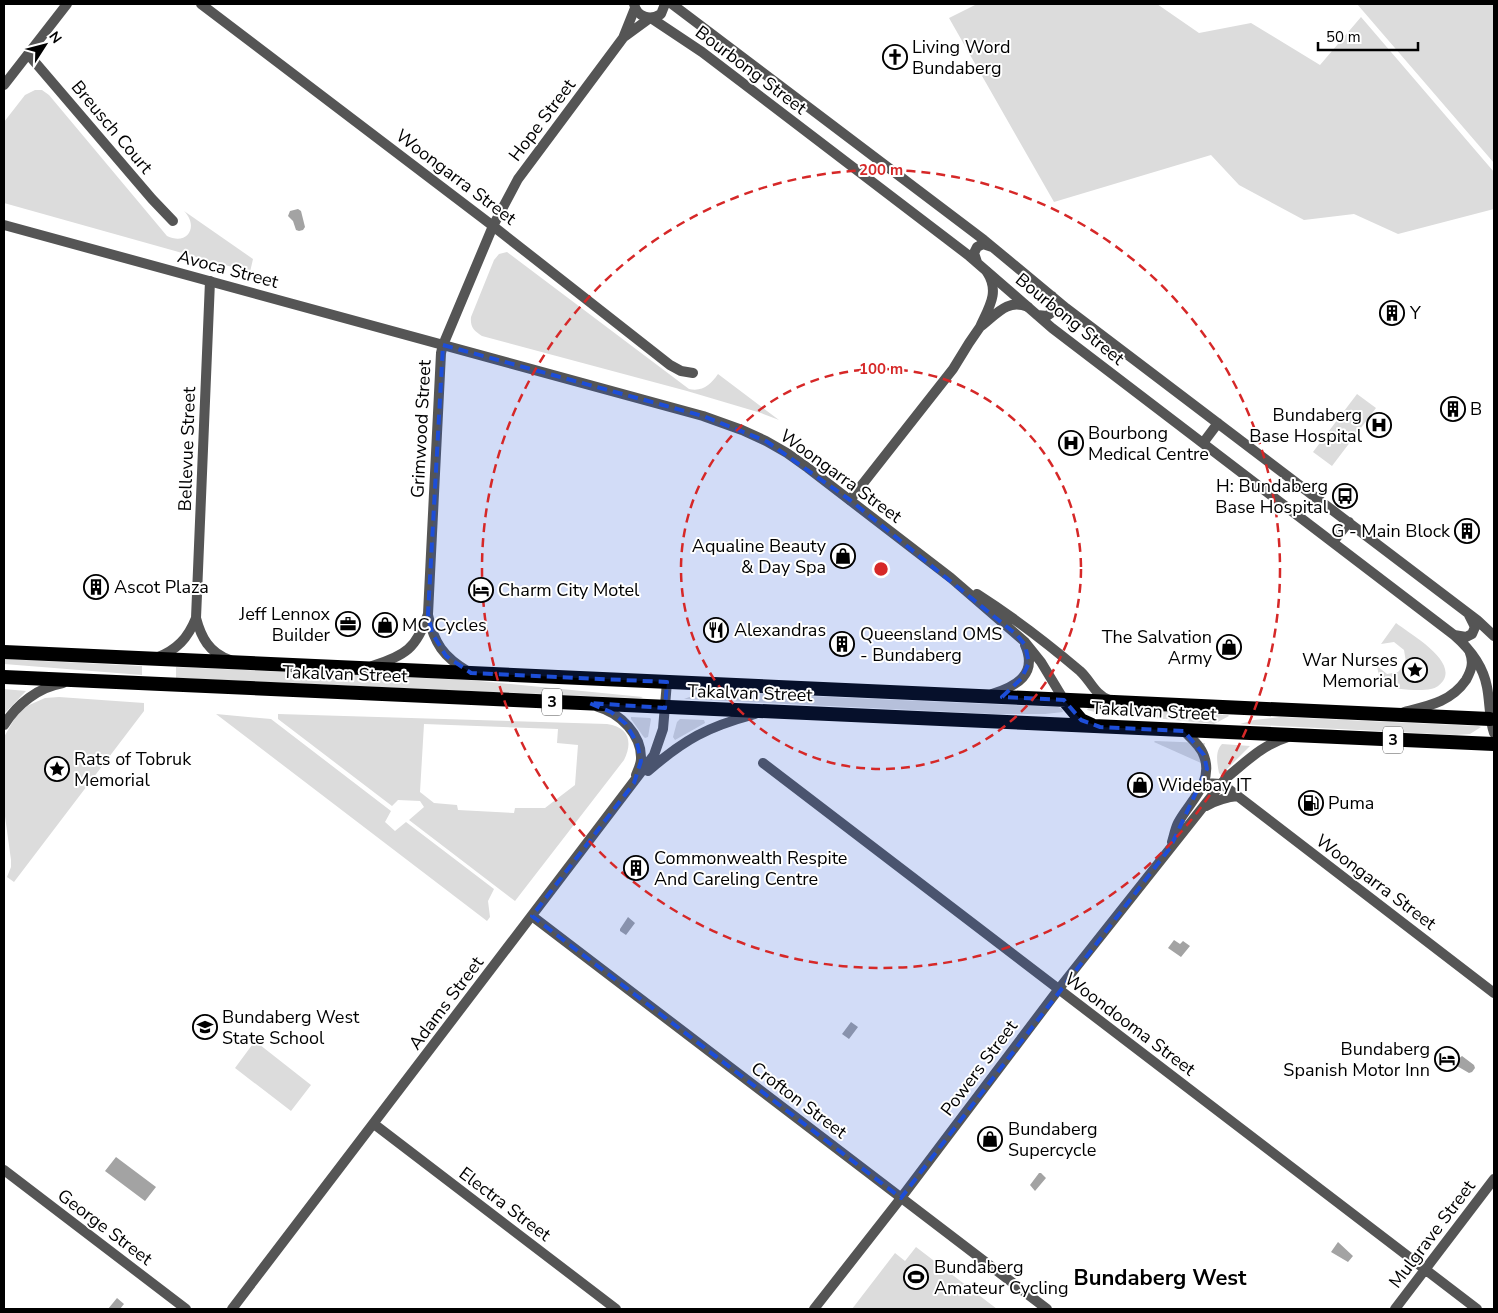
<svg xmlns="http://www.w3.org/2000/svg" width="1498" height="1313" viewBox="0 0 1498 1313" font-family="'Nunito Sans',sans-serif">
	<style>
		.green { fill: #dcdcdc; fill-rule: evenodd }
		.water { fill: #a3a3a3 }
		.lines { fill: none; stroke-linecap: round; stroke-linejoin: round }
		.minor { stroke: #555; stroke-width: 10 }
		.tertiary { stroke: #555; stroke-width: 10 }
		.trunk { stroke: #000; stroke-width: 14 }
		.marked { fill: #1d4ed8; fill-opacity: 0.2; stroke: #1d4ed8; stroke-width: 4; stroke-dasharray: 10 6; stroke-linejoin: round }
		.ring { fill: none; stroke: #d62828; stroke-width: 2.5; stroke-dasharray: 9 6 }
		.labels { text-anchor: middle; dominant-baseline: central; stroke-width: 4; stroke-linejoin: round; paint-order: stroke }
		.shield { fill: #fff; stroke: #4c4c4c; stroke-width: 1 }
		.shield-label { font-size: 16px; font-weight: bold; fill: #000 }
		.poi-label { font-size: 18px; fill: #000; stroke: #fff; text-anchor: start }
		.street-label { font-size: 18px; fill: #000; stroke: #fff }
		.district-label { font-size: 22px; font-weight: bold; fill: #000; stroke: #fff }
		.centre { fill: #d62828; stroke: #fff; stroke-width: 2.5 }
		.ring-label { font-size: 15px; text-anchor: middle; font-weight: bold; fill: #d62828; stroke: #fff; stroke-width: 4; stroke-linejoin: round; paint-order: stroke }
	</style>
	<rect width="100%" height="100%" fill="#fff"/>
	<path class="green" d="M977 4H1157L1199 33 1251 23 1320 65 1361 17 1494 172V209L1398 234 1354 214 1304 220 1239 185 1211 155 1054 202 949 18Z
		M1357 4H1494V163Z
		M35 90H42L49 95 167 236C188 246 199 226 184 211L253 259 250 272 4 203V122L25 95Z
		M507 252 689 389C703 392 711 384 718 374L779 420 761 413 687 391 482 336C474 331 470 327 471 317L494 260 499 254Z
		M1357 394 1376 408 1332 466 1313 452Z
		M1396 623C1410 634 1457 660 1443 681 1440 685 1436 688 1431 689 1417 692 1395 688 1381 687L1377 666 1387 674 1398 672 1406 662 1404 650 1394 642 1381 644Z
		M4 659 142 666V675L4 664Z
		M176 667 469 680 643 697 641 698H632L176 678Z
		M4 689 26 691 4 714Z
		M719 692 1058 707 1062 709 1063 712 1045 714H994L684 699 700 693Z
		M59 697 144 703V711L14 882 7 877 11 867V860L4 809V737L16 716 27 706 45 698Z
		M1088 708 1228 715 1229 716 1214 724 1095 712 1087 710Z
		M216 714 271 719 391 811 385 822 395 831 406 822 494 889 488 901 490 917 487 921Z
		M278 714 607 724C629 727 633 742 624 760L515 901 409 820 424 807 420 801 398 800 392 806 278 719ZM424 724 558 729 557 743 578 745 575 785 545 808H515L514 813 458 810 457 805 434 803 420 792Z
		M631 717 650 718 651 719 648 737 645 738 643 736 631 719Z
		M1280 717 1478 726 1481 727 1470 734 1456 735 1240 724 1254 720Z
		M680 719 704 720 705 723 675 740 673 737 677 722Z
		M1155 741 1205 743 1201 763 1154 742Z
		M1222 744 1250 746 1221 775 1219 773C1217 763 1215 751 1222 744Z
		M255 1041 311 1085 291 1111 235 1068Z
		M916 1247 997 1309H852L895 1253 905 1261Z"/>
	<path class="water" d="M298 209 301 211 305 227 303 230 299 231 296 230 293 221 288 216 290 211Z
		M628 917 635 923 626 935 620 931V929Z
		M1174 940 1180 944 1183 941 1190 946 1181 957 1168 948Z
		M851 1022 858 1027 849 1039 842 1034Z
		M1462 1056 1474 1065 1475 1068 1472 1072 1469 1073 1457 1066V1060Z
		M116 1157 156 1187 145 1201 105 1171Z
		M1039 1173H1041L1046 1178 1035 1191 1030 1185Z
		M1338 1242 1353 1256 1348 1262 1331 1252Z
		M117 1298 124 1304 120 1309H108Z"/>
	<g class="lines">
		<path class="minor" d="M201 4 493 226 670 365 681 371 693 373
			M624 37 650 18
			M28 54 152 199 173 221
			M4 85 67 4
			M987 272C1000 292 989 307 980 327 996 315 1007 298 1028 307
			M210 281 196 618C201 637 209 653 230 660
			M850 500 953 369 969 343 980 327
			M428 615C434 643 443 657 469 672
			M156 658C177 650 188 638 196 618
			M372 666C405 656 417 648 428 614L441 353 443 345 493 226 518 179 623 38 635 8
			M598 707C620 713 642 735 641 759 641 764 638 770 636 775
			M4 725C17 704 39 687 63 683
			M763 763 1477 1309
			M648 771C685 739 707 727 755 714
			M1203 783 1222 784 1494 993
			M1206 806C1217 800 1225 797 1238 796
			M1172 842C1174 836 1175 829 1178 823 1189 802 1214 783 1204 756 1201 746 1191 738 1184 731
			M532 916 1047 1309
			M374 1124 616 1309
			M4 1170 186 1309
			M232 1309 654 755 663 729 667 682
			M814 1309 901 1198 1058 990 1226 778C1246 762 1262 745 1288 737
			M1395 1309 1494 1179"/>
		<path class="tertiary" d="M634 4C637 17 650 21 661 14L665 4
			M672 4 984 240 1066 308 1477 620 1494 636
			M651 18 702 52 968 255 1052 328 1454 635C1470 649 1483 665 1487 687 1490 702 1489 718 1494 733
			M4 225 703 416 742 430 766 441 787 453 808 468 951 578 1025 642 1041 662 1064 700
			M977 262 974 253 977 247 983 244 992 247
			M1037 315 1047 316 1054 311 1056 303 1052 296
			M1203 443 1218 423
			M1333 542 1349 522
			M977 594C1013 617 1047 643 1080 671 1091 681 1094 694 1109 700
			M1454 635 1466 637 1472 634 1475 627 1469 615
			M992 694C1017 686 1038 674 1025 645
			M1404 712C1428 706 1451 702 1466 680 1471 671 1474 663 1470 653"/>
		<path class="trunk" d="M4 652 1490 719
			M4 677 1494 744
			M1064 700 1081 720 1092 725"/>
	</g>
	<path class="marked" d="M443 345 703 416 766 441 850 500 1017 635 1025 645 1029 663 1021 679 1002 697 1064 700 1081 720 1100 727 1184 731 1204 755 1207 769 1170 848 901 1198 532 916 634 783 641 761 637 743 626 724 611 712 589 703 665 708 667 682 471 673 446 656 432 633 428 614Z"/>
	<g class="ring">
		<circle cx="881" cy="569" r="200"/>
		<circle cx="881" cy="569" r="399"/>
	</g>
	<defs>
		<symbol id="church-ring" viewBox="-11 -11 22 22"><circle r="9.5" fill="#fff" stroke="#000" stroke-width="1.5"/><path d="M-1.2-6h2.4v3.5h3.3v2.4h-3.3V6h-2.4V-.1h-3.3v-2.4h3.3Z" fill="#000"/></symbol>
		<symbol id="building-ring" viewBox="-11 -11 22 22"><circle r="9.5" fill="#fff" stroke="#000" stroke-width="1.5"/><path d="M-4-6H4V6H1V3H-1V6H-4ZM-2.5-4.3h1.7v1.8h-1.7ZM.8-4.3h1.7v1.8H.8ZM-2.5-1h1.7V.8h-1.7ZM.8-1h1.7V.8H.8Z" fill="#000"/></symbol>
		<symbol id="hospital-ring" viewBox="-11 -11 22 22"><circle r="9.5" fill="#fff" stroke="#000" stroke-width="1.5"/><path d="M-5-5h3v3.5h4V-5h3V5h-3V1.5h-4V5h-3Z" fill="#000"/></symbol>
		<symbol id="bus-ring" viewBox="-11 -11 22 22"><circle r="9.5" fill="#fff" stroke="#000" stroke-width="1.5"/><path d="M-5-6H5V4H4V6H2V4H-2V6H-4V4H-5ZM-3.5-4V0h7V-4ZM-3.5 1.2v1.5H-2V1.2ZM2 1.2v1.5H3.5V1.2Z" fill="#000"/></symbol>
		<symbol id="shop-ring" viewBox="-11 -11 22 22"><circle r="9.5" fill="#fff" stroke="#000" stroke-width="1.5"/><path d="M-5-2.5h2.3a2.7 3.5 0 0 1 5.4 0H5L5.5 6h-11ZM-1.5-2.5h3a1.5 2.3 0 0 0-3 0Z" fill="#000"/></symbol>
		<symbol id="hotel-ring" viewBox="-11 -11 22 22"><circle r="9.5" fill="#fff" stroke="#000" stroke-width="1.5"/><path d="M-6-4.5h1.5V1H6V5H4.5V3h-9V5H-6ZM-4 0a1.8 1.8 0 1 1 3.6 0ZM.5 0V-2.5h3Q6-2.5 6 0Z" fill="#000"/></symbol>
		<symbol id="office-ring" viewBox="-11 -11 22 22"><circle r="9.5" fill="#fff" stroke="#000" stroke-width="1.5"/><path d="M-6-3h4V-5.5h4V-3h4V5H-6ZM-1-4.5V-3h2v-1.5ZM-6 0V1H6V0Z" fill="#000"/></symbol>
		<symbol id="restaurant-ring" viewBox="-11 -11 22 22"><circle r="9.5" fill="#fff" stroke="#000" stroke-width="1.5"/><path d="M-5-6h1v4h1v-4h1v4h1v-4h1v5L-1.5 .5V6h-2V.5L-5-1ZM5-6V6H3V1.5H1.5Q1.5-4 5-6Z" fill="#000"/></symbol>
		<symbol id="sight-ring" viewBox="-11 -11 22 22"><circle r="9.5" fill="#fff" stroke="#000" stroke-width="1.5"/><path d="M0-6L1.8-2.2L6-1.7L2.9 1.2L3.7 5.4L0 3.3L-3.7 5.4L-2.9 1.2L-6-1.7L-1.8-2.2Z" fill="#000"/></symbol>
		<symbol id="fuel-ring" viewBox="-11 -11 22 22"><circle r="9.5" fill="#fff" stroke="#000" stroke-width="1.5"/><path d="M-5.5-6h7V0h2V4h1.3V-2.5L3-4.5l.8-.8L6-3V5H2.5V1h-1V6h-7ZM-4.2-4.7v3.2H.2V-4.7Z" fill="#000"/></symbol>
		<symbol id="school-ring" viewBox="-11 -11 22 22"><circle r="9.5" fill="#fff" stroke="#000" stroke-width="1.5"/><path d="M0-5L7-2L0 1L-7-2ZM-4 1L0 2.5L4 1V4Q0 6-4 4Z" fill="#000"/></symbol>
		<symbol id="stadium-ring" viewBox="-11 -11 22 22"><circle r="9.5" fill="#fff" stroke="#000" stroke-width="1.5"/><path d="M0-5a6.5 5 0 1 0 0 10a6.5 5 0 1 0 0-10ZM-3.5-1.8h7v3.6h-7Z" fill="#000"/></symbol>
	</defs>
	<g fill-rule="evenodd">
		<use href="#church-ring" x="881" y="43" width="28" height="28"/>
		<use href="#building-ring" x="1378" y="299" width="28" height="28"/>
		<use href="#building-ring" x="1439" y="395" width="28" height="28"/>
		<use href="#hospital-ring" x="1365" y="411" width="28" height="28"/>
		<use href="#hospital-ring" x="1057" y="429" width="28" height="28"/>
		<use href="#bus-ring" x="1331" y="482" width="28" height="28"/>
		<use href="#building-ring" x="1453" y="517" width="28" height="28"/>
		<use href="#shop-ring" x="829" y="542" width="28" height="28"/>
		<use href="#building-ring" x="82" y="573" width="28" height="28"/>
		<use href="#hotel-ring" x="467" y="576" width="28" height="28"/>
		<use href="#office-ring" x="334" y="610" width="28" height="28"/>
		<use href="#shop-ring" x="371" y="611" width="28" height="28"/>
		<use href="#restaurant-ring" x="702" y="616" width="28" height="28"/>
		<use href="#building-ring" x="828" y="630" width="28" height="28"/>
		<use href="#shop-ring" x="1215" y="633" width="28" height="28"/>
		<use href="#sight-ring" x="1401" y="656" width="28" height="28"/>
		<use href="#sight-ring" x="43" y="755" width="28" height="28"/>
		<use href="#shop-ring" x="1126" y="771" width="28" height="28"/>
		<use href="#fuel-ring" x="1297" y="789" width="28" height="28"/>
		<use href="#building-ring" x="622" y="854" width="28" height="28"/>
		<use href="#school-ring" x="191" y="1013" width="28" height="28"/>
		<use href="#hotel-ring" x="1433" y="1045" width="28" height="28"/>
		<use href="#shop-ring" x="976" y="1125" width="28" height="28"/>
		<use href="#stadium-ring" x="902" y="1263" width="28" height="28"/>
	</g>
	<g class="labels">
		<g class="shield">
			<rect x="542" y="688.5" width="20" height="27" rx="4"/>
			<rect x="1383" y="726.5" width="20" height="27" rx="4"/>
		</g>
		<g class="shield-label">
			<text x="552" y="702">3</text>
			<text x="1393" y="740">3</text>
		</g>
		<g class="poi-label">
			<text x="912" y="47">Living Word<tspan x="912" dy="21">Bundaberg</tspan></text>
			<text x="1410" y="313">Y</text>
			<text x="1470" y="409">B</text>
			<text x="1362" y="415" text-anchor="end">Bundaberg<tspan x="1362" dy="21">Base Hospital</tspan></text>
			<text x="1088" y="433">Bourbong<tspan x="1088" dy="21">Medical Centre</tspan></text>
			<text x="1328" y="486" text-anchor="end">H: Bundaberg<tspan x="1328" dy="21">Base Hospital</tspan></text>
			<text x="1450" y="531" text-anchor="end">G - Main Block</text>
			<text x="826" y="546" text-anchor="end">Aqualine Beauty<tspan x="826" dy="21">&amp; Day Spa</tspan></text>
			<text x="114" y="587">Ascot Plaza</text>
			<text x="498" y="590">Charm City Motel</text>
			<text x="330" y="614" text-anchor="end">Jeff Lennox<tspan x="330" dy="21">Builder</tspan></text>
			<text x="402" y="625">MC Cycles</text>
			<text x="734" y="630">Alexandras</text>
			<text x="860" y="634">Queensland OMS<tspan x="860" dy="21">- Bundaberg</tspan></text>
			<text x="1212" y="637" text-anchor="end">The Salvation<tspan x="1212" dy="21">Army</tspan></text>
			<text x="1398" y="660" text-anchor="end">War Nurses<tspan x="1398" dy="21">Memorial</tspan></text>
			<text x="74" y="759">Rats of Tobruk<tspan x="74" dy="21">Memorial</tspan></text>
			<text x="1158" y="785">Widebay IT</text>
			<text x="1328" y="803">Puma</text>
			<text x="654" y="858">Commonwealth Respite<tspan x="654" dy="21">And Careling Centre</tspan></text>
			<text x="222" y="1017">Bundaberg West<tspan x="222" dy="21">State School</tspan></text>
			<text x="1430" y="1049" text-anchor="end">Bundaberg<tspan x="1430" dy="21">Spanish Motor Inn</tspan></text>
			<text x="1008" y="1129">Bundaberg<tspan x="1008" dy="21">Supercycle</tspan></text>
			<text x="934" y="1267">Bundaberg<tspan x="934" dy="21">Amateur Cycling</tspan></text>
		</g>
		<g class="street-label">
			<text transform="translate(751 70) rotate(37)">Bourbong Street</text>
			<text transform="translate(542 120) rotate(-53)">Hope Street</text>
			<text transform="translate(112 127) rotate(50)">Breusch Court</text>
			<text transform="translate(456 177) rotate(37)">Woongarra Street</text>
			<text transform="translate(228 269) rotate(15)">Avoca Street</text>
			<text transform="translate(1070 319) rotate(39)">Bourbong Street</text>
			<text transform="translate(421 429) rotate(-87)">Grimwood Street</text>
			<text transform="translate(187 449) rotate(-88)">Bellevue Street</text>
			<text transform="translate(841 476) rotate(36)">Woongarra Street</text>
			<text transform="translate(345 674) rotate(2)">Takalvan Street</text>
			<text transform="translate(750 693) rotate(2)">Takalvan Street</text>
			<text transform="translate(1154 711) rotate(3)">Takalvan Street</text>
			<text transform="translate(1376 882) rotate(37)">Woongarra Street</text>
			<text transform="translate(446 1003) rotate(-53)">Adams Street</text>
			<text transform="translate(1130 1024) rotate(37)">Woondooma Street</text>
			<text transform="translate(979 1068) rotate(-53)">Powers Street</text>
			<text transform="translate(799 1100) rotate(37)">Crofton Street</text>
			<text transform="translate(505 1204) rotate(37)">Electra Street</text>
			<text transform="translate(105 1227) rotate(37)">George Street</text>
			<text transform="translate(1432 1234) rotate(-53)">Mulgrave Street</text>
		</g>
		<g class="district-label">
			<text x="1160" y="1278">Bundaberg West</text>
		</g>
	</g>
	<circle cx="881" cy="569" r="8" class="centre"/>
	<g class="ring-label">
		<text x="881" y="175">200 m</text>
		<text x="881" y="374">100 m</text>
	</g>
	<rect width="1498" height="1313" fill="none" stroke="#000000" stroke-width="10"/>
	<g transform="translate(45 45) rotate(54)" stroke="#ffffff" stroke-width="4" paint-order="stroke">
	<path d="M0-4L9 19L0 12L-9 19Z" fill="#000000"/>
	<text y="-8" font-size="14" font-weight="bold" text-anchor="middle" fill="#000000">N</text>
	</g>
	<path d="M1318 42v8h100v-8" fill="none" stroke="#000000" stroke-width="2.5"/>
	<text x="1326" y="42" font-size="15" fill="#000000" stroke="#ffffff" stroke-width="4" paint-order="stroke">50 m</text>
</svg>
